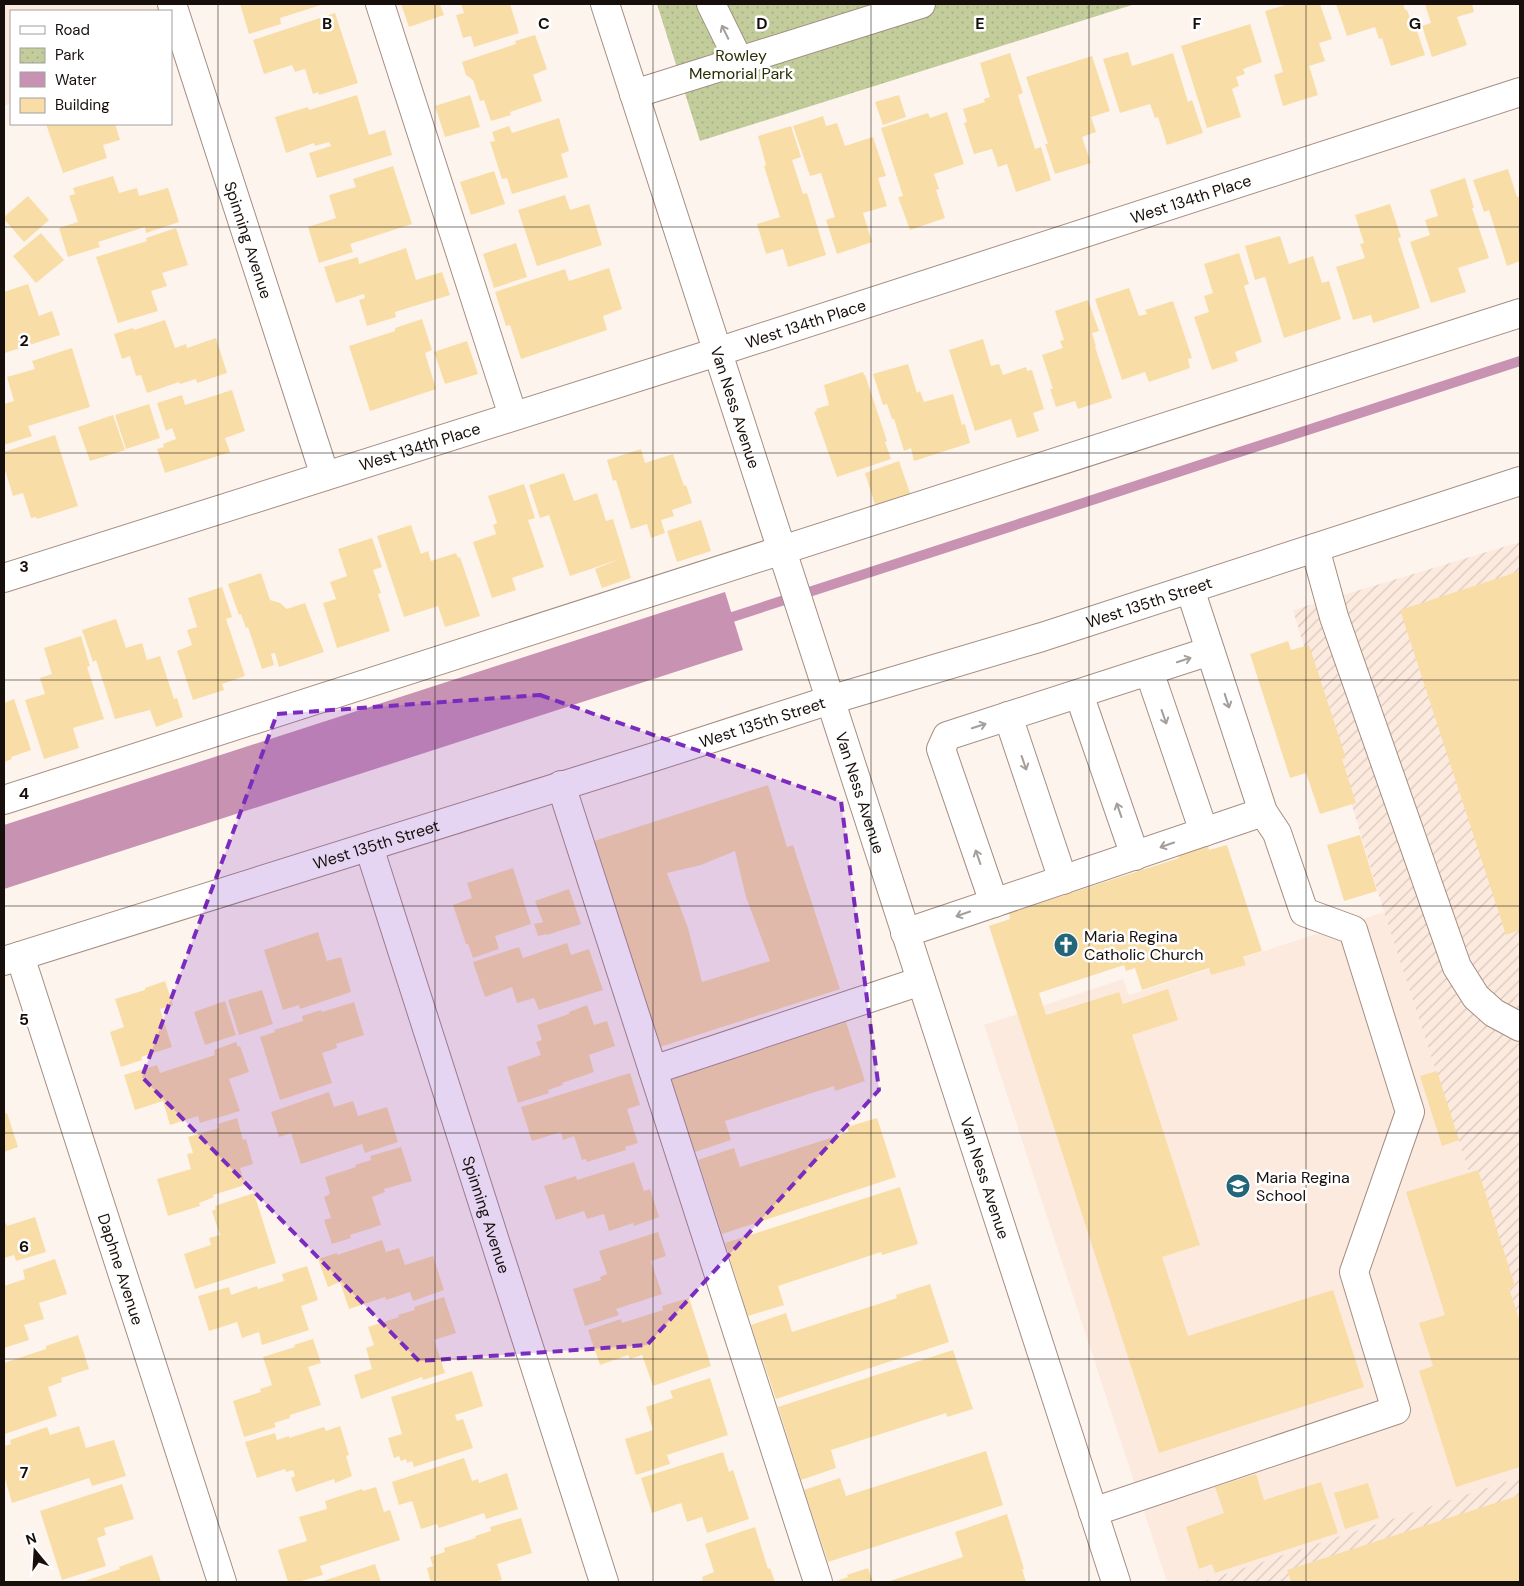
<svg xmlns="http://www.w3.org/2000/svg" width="1524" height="1586" viewBox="0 0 1524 1586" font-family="'DM Sans',sans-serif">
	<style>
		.built { fill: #fdeadf }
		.industrial { fill: url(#industrial-furrows) }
		.park { fill: url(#park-dots) }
		.water { fill: #c893b3 }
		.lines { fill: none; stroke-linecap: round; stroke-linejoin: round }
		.stream { stroke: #c893b3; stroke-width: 10 }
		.building { fill: #f9dda6; fill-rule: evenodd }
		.minor-casing { stroke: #a48e82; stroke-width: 30 }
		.major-casing { stroke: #a48e82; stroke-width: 30 }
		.minor { stroke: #fff; stroke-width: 28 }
		.major { stroke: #fff; stroke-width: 28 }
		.oneway { stroke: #a29f9d }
		.marked { fill: #7b2cbf; fill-opacity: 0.2; stroke: #7b2cbf; stroke-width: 4; stroke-dasharray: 10 6; stroke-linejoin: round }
		.grid { fill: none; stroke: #170f0b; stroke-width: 1; stroke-opacity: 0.55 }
		.labels { text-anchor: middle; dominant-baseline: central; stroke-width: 5; stroke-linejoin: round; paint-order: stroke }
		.park-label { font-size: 16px; fill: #292f03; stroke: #fff }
		.street-label { font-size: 16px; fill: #170f0b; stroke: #fff }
		.poi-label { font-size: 16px; fill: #170f0b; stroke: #fff; text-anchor: start }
		.grid-label { font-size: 16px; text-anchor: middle; font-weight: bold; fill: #170f0b; stroke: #fff; stroke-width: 5; stroke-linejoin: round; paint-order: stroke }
	</style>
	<defs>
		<pattern id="industrial-furrows" width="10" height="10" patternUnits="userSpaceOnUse" patternTransform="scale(1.25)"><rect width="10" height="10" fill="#fdeadf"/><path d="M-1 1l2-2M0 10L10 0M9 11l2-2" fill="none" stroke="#d8c8be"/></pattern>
		<pattern id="park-dots" width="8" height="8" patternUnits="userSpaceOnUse" patternTransform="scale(1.25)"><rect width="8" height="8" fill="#c2cd9b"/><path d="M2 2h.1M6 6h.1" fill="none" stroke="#a6af84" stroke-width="1.8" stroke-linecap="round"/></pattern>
	</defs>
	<rect width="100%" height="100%" fill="#fef4ee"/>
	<path class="built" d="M4 4H172L187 48 171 53V11H11V104L4 106Z
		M1384 912 1520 1328V1477L1201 1582H1167L984 1025 1123 979 1129 995Z"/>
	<path class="industrial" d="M1520 542V1328L1384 912 1293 610Z
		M1520 1477V1582H1201Z"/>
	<path class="park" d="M657 4H1135L700 141Z"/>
	<path class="water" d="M725 592 743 650 4 889V825Z"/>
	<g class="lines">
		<path class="stream" d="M720 621 1520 361"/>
	</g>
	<path class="building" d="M240 4H324L280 18 281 24 249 34Z
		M401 4H440L444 15 409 27Z
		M461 4H510L519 33 474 47 471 36 463 38 456 15 464 13Z
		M1289 4H1320L1332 39 1319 43 1325 61 1309 66 1318 95 1283 106 1274 75 1283 72 1265 11Z
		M1336 4H1403L1405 10H1407L1413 26 1415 25 1425 55 1391 66 1382 38 1379 39 1375 27 1347 36Z
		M1425 4H1472L1474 12 1457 17 1467 45 1432 57 1422 26 1431 23Z
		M335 13 358 83 319 95 318 92 313 94 305 69 295 72 292 65 264 74 253 40Z
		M1250 24 1262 62 1243 69 1245 74 1236 77 1239 86 1232 89 1241 117 1207 128 1181 46Z
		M535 35 547 69 533 75 542 101 510 112 511 115 491 121 484 100 480 101 473 80 466 75 462 62 516 44 515 41Z
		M1128 52 1132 66 1173 53 1188 102 1192 100 1203 133 1167 145 1158 117 1155 118 1150 104 1120 113 1103 59Z
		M1010 53 1023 93 1018 95 1035 149 1041 147 1051 180 1016 192 1007 164 998 167 992 149 974 154 964 123 967 122 963 109 985 102 984 99 990 97 980 63Z
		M1092 56 1110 111 1091 117 1096 132 1082 137 1091 163 1055 174 1045 144H1048L1026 77Z
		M357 95 369 135 385 130 392 155 317 178 309 153 331 146 329 142 315 146 314 143 286 153 275 117 308 107 309 110Z
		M470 95 480 127 445 137 435 106Z
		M899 95 906 117 883 125 875 102Z
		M947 112 964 164 934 174 939 189 936 190 945 218 910 230 898 197 903 196 881 128 928 113 930 118Z
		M823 116 826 126 837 123 845 146 873 137 886 176 878 178 887 206 863 213 872 242 837 254 826 220 835 217 821 173 810 176 793 126Z
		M559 118 569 151 561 154 568 177 512 194 507 178 502 179 490 142 495 141 492 132 509 126 512 133Z
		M46 124H115L120 140 103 145 107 158 63 173Z
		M791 126 801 157 792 160 803 194 807 193 826 255 788 267 783 249 766 254 757 224 780 217 764 166 766 165 758 136Z
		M393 166 412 224 350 244 353 252 319 263 308 227 336 218 329 195 356 187 353 179Z
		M1508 169 1517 197 1520 196V261L1507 266 1489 210 1484 212 1473 180Z
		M494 171 505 204 471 215 460 182Z
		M113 176 119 193 137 188 139 196 168 188 179 222 146 233 145 227 98 242 100 247 68 257 59 228 78 222 69 196 75 194 73 188Z
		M1465 178 1474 208H1472L1489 258 1458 268 1466 292 1431 303 1410 242 1430 235 1425 220 1438 216 1430 190Z
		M565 195 570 210 589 204 602 245 537 266 518 210Z
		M28 196 49 220 24 242 4 219V217Z
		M1390 204 1401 237 1398 238 1420 308 1373 323 1371 315 1353 320 1336 267 1365 258 1360 244 1364 243 1355 215Z
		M176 228 188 265 162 273 167 286 151 291 158 311 118 323 96 257 147 241 146 238Z
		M41 233 64 260 36 283 13 256Z
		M1280 236 1289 264 1313 256 1322 283 1329 281 1341 319 1284 338 1265 277 1255 280 1245 246Z
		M516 243 527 277 494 288 483 254Z
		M406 248 416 280 442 272 450 295 395 312 396 317 367 326 359 300 365 298 364 294 336 303 324 267 358 257 359 264Z
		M1239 253 1249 284 1244 286 1262 342 1235 352 1238 361 1212 370 1194 317 1209 312 1204 296 1213 293 1204 264Z
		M609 268 622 309 603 316 607 330 521 359 510 325 506 326 495 292 565 269 569 281Z
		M28 284 39 316 52 311 60 335 5 353 4 292Z
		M1129 288 1139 316 1147 314 1145 310 1173 301 1192 358 1188 359 1190 368 1149 382 1145 372 1122 380 1095 299Z
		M1088 300 1099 331 1092 333 1096 346 1095 347 1112 398 1078 409 1075 401 1056 407 1050 389H1053L1042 355 1063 348 1060 341 1064 340 1055 311Z
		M422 319 432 350 425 353 436 389 370 411 349 346 395 331V328Z
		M165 320 175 348 186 344 187 348 216 338 227 373 197 383 196 379 180 384 179 382 147 393 141 375 136 376 130 356 122 359 114 334 133 328 134 330Z
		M983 339 991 366 999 364 1003 375 1026 367 1027 371 1032 370 1044 409 1033 413 1039 431 1017 438 1011 419 975 431 949 350Z
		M467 341 478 374 445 384 434 352Z
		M72 348 90 407 28 426 32 436 4 445V404L14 401 7 377 35 369 32 361Z
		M908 364 917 393 920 391 924 402 953 394 962 425 965 424 970 443 914 461 911 448 904 451 894 419H892L887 404 883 405 873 374Z
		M863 372 864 375H865L887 441 885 442 891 459 837 477 814 412 817 411 816 409 829 405 824 385Z
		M232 390 245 431 225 438 230 452 165 473 157 449 164 447 163 444 176 439 172 428 166 431 157 403 182 395 185 405Z
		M149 404 160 438 126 449 115 415Z
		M113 415 125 450 90 461 78 427Z
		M55 435 78 506 37 519 36 517 31 518 23 493 13 496 4 467V452Z
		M641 449 645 463 673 454 684 486 686 485 692 503 672 510 674 516 661 520 665 533 651 538 647 524 631 529 616 480 613 481 607 460Z
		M899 461 911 496 876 508 865 473Z
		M564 473 574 501 597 493 606 521 613 519 631 578 602 588 595 569 620 559 570 576 549 515 540 518 529 485Z
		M524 484 535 518 528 520 544 567 512 578 516 590 492 598 473 542 496 534 493 525 497 523 488 496Z
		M701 520 711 551 677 562 667 531Z
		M411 525 421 554 428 551 431 561 456 553 458 558 460 557 480 616 445 627 438 606 404 617 377 536Z
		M372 538 382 567 373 570 381 593 378 594 390 631 337 648 323 603 336 599 330 582 347 576 338 549Z
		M1520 571V930L1506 935 1400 610Z
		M261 573 270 600 280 603 287 609 305 603 324 652 279 667 275 653 271 654 274 665 262 669 248 627 246 628 241 614 239 615 228 584Z
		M222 587 232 617 226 619 245 676 222 684 224 690 193 700 177 651 192 645 187 630 197 627 188 598Z
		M116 619 126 648 142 643 147 660 160 656 174 699 177 698 183 717 156 727 150 710 115 719 96 660 93 662 82 630Z
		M81 636 90 666 87 667 104 719 73 728 79 748 44 759 25 700 45 694 40 678 52 674 44 648Z
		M1288 641 1291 650 1309 645 1346 758 1342 759 1356 803 1320 814 1306 773 1290 778 1250 654Z
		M14 699 31 750 11 757 12 759 4 762V703Z
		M768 785 787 847 793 845 840 989 657 1048 591 842ZM735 851 746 897 770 961 702 982 688 928 667 873 701 865Z
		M1360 835 1377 891 1344 901 1327 845Z
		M1207 843 1209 850 1227 845 1262 951 1243 957 1246 965 1211 975 1209 968 1142 990 1135 968 1126 971 1124 965 1039 993 1046 1015 1119 992 1123 1004 1168 989 1178 1020 1132 1035 1200 1245 1162 1257 1188 1336 1333 1290 1364 1387 1159 1453 989 926 1010 919 1009 913 1179 858 1177 852Z
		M513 868 531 924 495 936 499 949 473 958 468 944H466L453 905 472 898 467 883Z
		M569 889 581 924 547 935V934L538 936 534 924 543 922 535 901Z
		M318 932 327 961 341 957 351 992 300 1009 299 1005 283 1010 264 950Z
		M567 943 571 955 589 949 603 990 539 1010 534 998 517 1003 512 987 485 997 473 962 519 947 523 958Z
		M165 981 173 1005 160 1009 172 1047 141 1057 142 1060 121 1067 110 1032 124 1027 115 999 145 990V988Z
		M262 990 273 1024 239 1035 228 1000Z
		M225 1001 236 1035 205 1045 194 1012Z
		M354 1002 364 1035 336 1044 337 1048 322 1053 332 1083 280 1100 260 1037 275 1032 274 1030 303 1021 302 1016 321 1010 322 1012Z
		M587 1005 594 1025 607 1021 615 1046 589 1055 594 1072 562 1083 563 1085 548 1090 549 1093 518 1103 507 1067 541 1055 536 1042 542 1040 537 1025 569 1014V1012Z
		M846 1022 865 1081 835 1091 834 1086 725 1121 731 1140 695 1152 671 1078Z
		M236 1042 238 1047 240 1046 249 1072 229 1079 240 1111 200 1123 198 1116 170 1125 163 1101 135 1110 124 1075 157 1065 160 1073 215 1055 214 1050Z
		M1437 1071 1459 1140 1442 1146 1420 1076Z
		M630 1073 640 1105 627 1109 638 1143 625 1147 626 1150 587 1162 586 1159 582 1160 574 1136 563 1140 561 1132 532 1141 521 1107Z
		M329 1092 334 1107 353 1101 358 1116 387 1107 398 1142 365 1153 362 1144 301 1164 291 1133 279 1137 271 1112Z
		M7 1113 18 1147 4 1152V1114Z
		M237 1118 243 1140 246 1139 253 1164 240 1168 245 1185 213 1195 214 1197 199 1203 200 1206 168 1216 157 1179 191 1169 187 1154 193 1153 188 1137 219 1128 218 1124Z
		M877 1118 896 1177 722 1234 698 1160 734 1148 740 1167 849 1132 847 1127Z
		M401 1147 412 1181 384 1189 385 1192 372 1197 381 1225 350 1235 351 1238 332 1244 324 1220 331 1218 324 1197 330 1194 325 1177 356 1167 355 1165 371 1160 370 1156Z
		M634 1162 644 1191 650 1189 659 1217 634 1226 633 1223 609 1231 604 1214 587 1219 584 1211 556 1220 544 1186 576 1176 577 1180Z
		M1478 1170 1515 1286 1509 1288 1520 1322V1467L1456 1487 1419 1371 1433 1366 1419 1323 1445 1315 1406 1192Z
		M900 1187 918 1244 882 1255 881 1252 778 1286 784 1305 748 1316 725 1243Z
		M254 1193 276 1263 195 1289 184 1254 211 1245 209 1238 220 1235 212 1211 216 1209 215 1206Z
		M35 1217 46 1252 16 1261 14 1255 4 1258V1224L6 1223 7 1226Z
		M658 1232 666 1256 651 1261 662 1294 616 1309 619 1315 585 1326 573 1289 601 1280 600 1277 607 1274 599 1251Z
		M382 1240 386 1252 399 1248 405 1265 433 1256 444 1290 413 1301 410 1292 386 1300 385 1297 349 1309 340 1282 328 1287 318 1259 337 1253V1255Z
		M55 1259 67 1294 39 1303 44 1319 24 1325 29 1340 4 1348V1286L25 1279 23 1270Z
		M307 1266 318 1300 301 1306 309 1330 262 1345 259 1332 242 1338 237 1322 209 1331 198 1296 229 1287 231 1295 257 1286 258 1289 284 1281 282 1274Z
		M930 1284 949 1342 776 1399 751 1325 786 1313 792 1332 897 1298 896 1295Z
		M444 1297 456 1333 434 1340 445 1373 423 1380 422 1377 361 1399 354 1375 372 1369 366 1348 374 1345 368 1327 399 1317 398 1315 415 1310 414 1307Z
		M689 1298 711 1366 653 1386 642 1355 630 1359 628 1355 600 1365 588 1330 621 1319 622 1323 663 1310 662 1306Z
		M78 1335 89 1369 61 1378 62 1382 48 1387 57 1416 5 1434 4 1363 46 1349V1346Z
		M313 1339 321 1363 308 1367 321 1405 290 1415V1418L274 1423 276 1427 244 1437 233 1401 261 1392 260 1389 272 1385 263 1357 295 1347 294 1345Z
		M953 1350 973 1409 947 1417 946 1413 831 1450 836 1468 801 1480 778 1407Z
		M472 1371 483 1406 455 1415 457 1421 463 1419 473 1448 414 1467 412 1461 407 1463 406 1459 401 1461 399 1456 394 1458 388 1438 402 1434 391 1397Z
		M710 1378 728 1435 667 1455 670 1464 636 1475 625 1439 653 1430 646 1407 673 1398 670 1391Z
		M79 1426 86 1448 114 1440 126 1476 92 1486 89 1478 12 1503 4 1475V1446L11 1444 10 1440 47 1427 50 1435Z
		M340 1426 349 1455 346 1456 352 1476 335 1483 334 1479 296 1492 291 1478 295 1476 293 1470 286 1472 285 1469 257 1478 245 1442 275 1433 277 1440 289 1436V1438L324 1427 326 1431Z
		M986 1451 1003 1505 828 1562 804 1490 840 1478 846 1496Z
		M723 1452 729 1472 733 1470 749 1519 707 1533 702 1517 687 1522 681 1503 652 1513 641 1478Z
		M464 1458 472 1481 478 1479 479 1483 507 1473 518 1509 486 1519 484 1513 439 1528 437 1524 421 1529 412 1501 399 1505 392 1482Z
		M1256 1474 1264 1500 1321 1482 1338 1533 1215 1573 1212 1564 1199 1569 1186 1527 1224 1513 1215 1487Z
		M1368 1483 1379 1518 1345 1529 1334 1493Z
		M122 1484 134 1519 104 1528 106 1535 97 1538 106 1566 62 1580 40 1511Z
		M376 1487 384 1512 390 1510 400 1540 320 1566 323 1575 298 1582H288L278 1550 307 1541 299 1517 327 1509 325 1501 362 1489 363 1491Z
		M1520 1495V1582H1291L1287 1570Z
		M1007 1514 1024 1569H1022L1026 1582H887L963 1557 955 1532Z
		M521 1518 532 1553 497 1564 502 1580 497 1581V1582H432L430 1580 427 1568 433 1566 430 1557 445 1552 444 1548 476 1538 475 1536 491 1531 490 1527Z
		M755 1527 768 1569 770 1568 775 1582H697L703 1580 702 1577 714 1572 705 1544Z
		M152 1555 161 1582H82L120 1569 119 1567Z
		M375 1564 381 1582H320Z
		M868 1568 873 1582H834L848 1577 847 1575Z"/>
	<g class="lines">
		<defs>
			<g id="minor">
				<path id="s1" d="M172 4 325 476"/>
				<path d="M380 4 513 416"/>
				<path d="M711 4 739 61"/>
				<path d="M634 94 921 4"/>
				<path d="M1315 548 1334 617 1457 967 1476 997 1494 1013 1520 1027"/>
				<path id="s2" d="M4 578 717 352 1520 92"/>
				<path d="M1149 671 1204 832"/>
				<path d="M1079 694 1135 856"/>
				<path d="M1008 716 1063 880"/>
				<path d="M561 785 818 1582"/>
				<path d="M4 800 1520 313"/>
				<path id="s3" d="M369 847 604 1582"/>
				<path d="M994 903 941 749 947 736 1210 651"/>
				<path d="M905 933 1263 812"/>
				<path id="s4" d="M20 956 222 1582"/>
				<path id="s5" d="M4 961 654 757 830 700 1042 637 1520 481"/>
				<path d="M653 1070 921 981"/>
				<path d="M1093 1512 1396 1410 1354 1272 1410 1112 1353 930 1304 912 1277 833 1263 812 1190 589"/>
			</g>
			<g id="major">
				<path id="s6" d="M605 4 1116 1582"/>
			</g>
		</defs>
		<use href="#minor" class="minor-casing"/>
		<use href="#major" class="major-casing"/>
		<use href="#minor" class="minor"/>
		<use href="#major" class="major"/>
	</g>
	<defs><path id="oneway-shaft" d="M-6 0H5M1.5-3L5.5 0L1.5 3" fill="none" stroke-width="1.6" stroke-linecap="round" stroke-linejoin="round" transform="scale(1.25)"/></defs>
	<g class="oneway">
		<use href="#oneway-shaft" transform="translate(725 32) rotate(-116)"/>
		<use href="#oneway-shaft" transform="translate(1184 660) rotate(-18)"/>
		<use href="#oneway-shaft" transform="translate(1227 701) rotate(72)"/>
		<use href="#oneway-shaft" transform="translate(1164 717) rotate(71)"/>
		<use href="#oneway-shaft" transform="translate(979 726) rotate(-18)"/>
		<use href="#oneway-shaft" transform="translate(1024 763) rotate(71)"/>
		<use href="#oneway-shaft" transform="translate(1119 810) rotate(-109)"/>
		<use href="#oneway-shaft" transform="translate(1167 845) rotate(161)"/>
		<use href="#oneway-shaft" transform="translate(978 857) rotate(-109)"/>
		<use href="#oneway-shaft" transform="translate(963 914) rotate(161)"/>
	</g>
	<path class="marked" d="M540 695 841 801 879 1090 647 1345 419 1361 142 1077 277 714Z"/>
	<path class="grid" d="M218 4V1582M435 4V1582M653 4V1582M871 4V1582M1089 4V1582M1306 4V1582M4 227H1520M4 453H1520M4 680H1520M4 906H1520M4 1133H1520M4 1359H1520"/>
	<defs>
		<symbol id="church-disc" viewBox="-11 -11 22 22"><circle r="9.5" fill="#236679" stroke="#fff"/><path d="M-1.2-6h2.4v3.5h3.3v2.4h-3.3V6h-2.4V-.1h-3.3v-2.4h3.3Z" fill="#fff"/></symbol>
		<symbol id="school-disc" viewBox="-11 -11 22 22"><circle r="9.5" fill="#236679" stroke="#fff"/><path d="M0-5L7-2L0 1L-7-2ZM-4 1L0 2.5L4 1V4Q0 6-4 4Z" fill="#fff"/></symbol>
	</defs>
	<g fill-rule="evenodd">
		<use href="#church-disc" x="1052" y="931" width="28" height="28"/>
		<use href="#school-disc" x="1224" y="1172" width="28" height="28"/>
	</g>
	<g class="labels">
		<g class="park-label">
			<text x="741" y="55">Rowley<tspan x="741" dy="18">Memorial Park</tspan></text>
		</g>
		<g class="street-label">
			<text stroke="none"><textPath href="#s2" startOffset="1246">West 134th Place</textPath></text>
			<text stroke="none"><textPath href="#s1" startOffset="248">Spinning Avenue</textPath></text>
			<text stroke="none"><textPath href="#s2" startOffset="841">West 134th Place</textPath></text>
			<text stroke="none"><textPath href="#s6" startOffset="424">Van Ness Avenue</textPath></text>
			<text stroke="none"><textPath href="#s2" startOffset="436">West 134th Place</textPath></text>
			<text stroke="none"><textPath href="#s5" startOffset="1200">West 135th Street</textPath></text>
			<text stroke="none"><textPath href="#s5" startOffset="795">West 135th Street</textPath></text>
			<text stroke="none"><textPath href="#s6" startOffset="829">Van Ness Avenue</textPath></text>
			<text stroke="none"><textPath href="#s5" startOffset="390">West 135th Street</textPath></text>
			<text stroke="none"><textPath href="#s6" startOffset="1234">Van Ness Avenue</textPath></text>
			<text stroke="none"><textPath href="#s3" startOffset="386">Spinning Avenue</textPath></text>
			<text stroke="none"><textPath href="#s4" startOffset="329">Daphne Avenue</textPath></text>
		</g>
		<g class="poi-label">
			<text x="1084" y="936">Maria Regina<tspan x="1084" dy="18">Catholic Church</tspan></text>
			<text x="1256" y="1177">Maria Regina<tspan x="1256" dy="18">School</tspan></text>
		</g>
	</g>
	<g class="grid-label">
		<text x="327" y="29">B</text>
		<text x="544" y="29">C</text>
		<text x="762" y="29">D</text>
		<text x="980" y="29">E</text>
		<text x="1197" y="29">F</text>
		<text x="1415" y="29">G</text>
		<text x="24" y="346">2</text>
		<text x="24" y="572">3</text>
		<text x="24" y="799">4</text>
		<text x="24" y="1025">5</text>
		<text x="24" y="1252">6</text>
		<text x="24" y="1478">7</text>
	</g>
	<rect width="1524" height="1586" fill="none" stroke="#170f0b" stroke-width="10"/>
	<rect x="10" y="10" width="162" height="115" fill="#ffffff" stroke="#a29f9d"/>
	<rect x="20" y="26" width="25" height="8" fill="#ffffff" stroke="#a29f9d"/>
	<text x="55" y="35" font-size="15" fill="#170f0b">Road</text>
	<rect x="20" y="48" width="25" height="15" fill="url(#park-dots)" stroke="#a29f9d"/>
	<text x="55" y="60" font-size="15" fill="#170f0b">Park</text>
	<rect x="20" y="72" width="25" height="15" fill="#c893b3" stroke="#a29f9d"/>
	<text x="55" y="85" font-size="15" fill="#170f0b">Water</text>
	<rect x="20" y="98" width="25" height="15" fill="#f9dda6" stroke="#a29f9d"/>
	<text x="55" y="110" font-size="15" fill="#170f0b">Building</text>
	<g transform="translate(35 1551) rotate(342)" stroke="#ffffff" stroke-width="4" paint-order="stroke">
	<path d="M0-4L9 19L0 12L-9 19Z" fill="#170f0b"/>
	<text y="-8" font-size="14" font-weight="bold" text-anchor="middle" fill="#170f0b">N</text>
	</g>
</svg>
